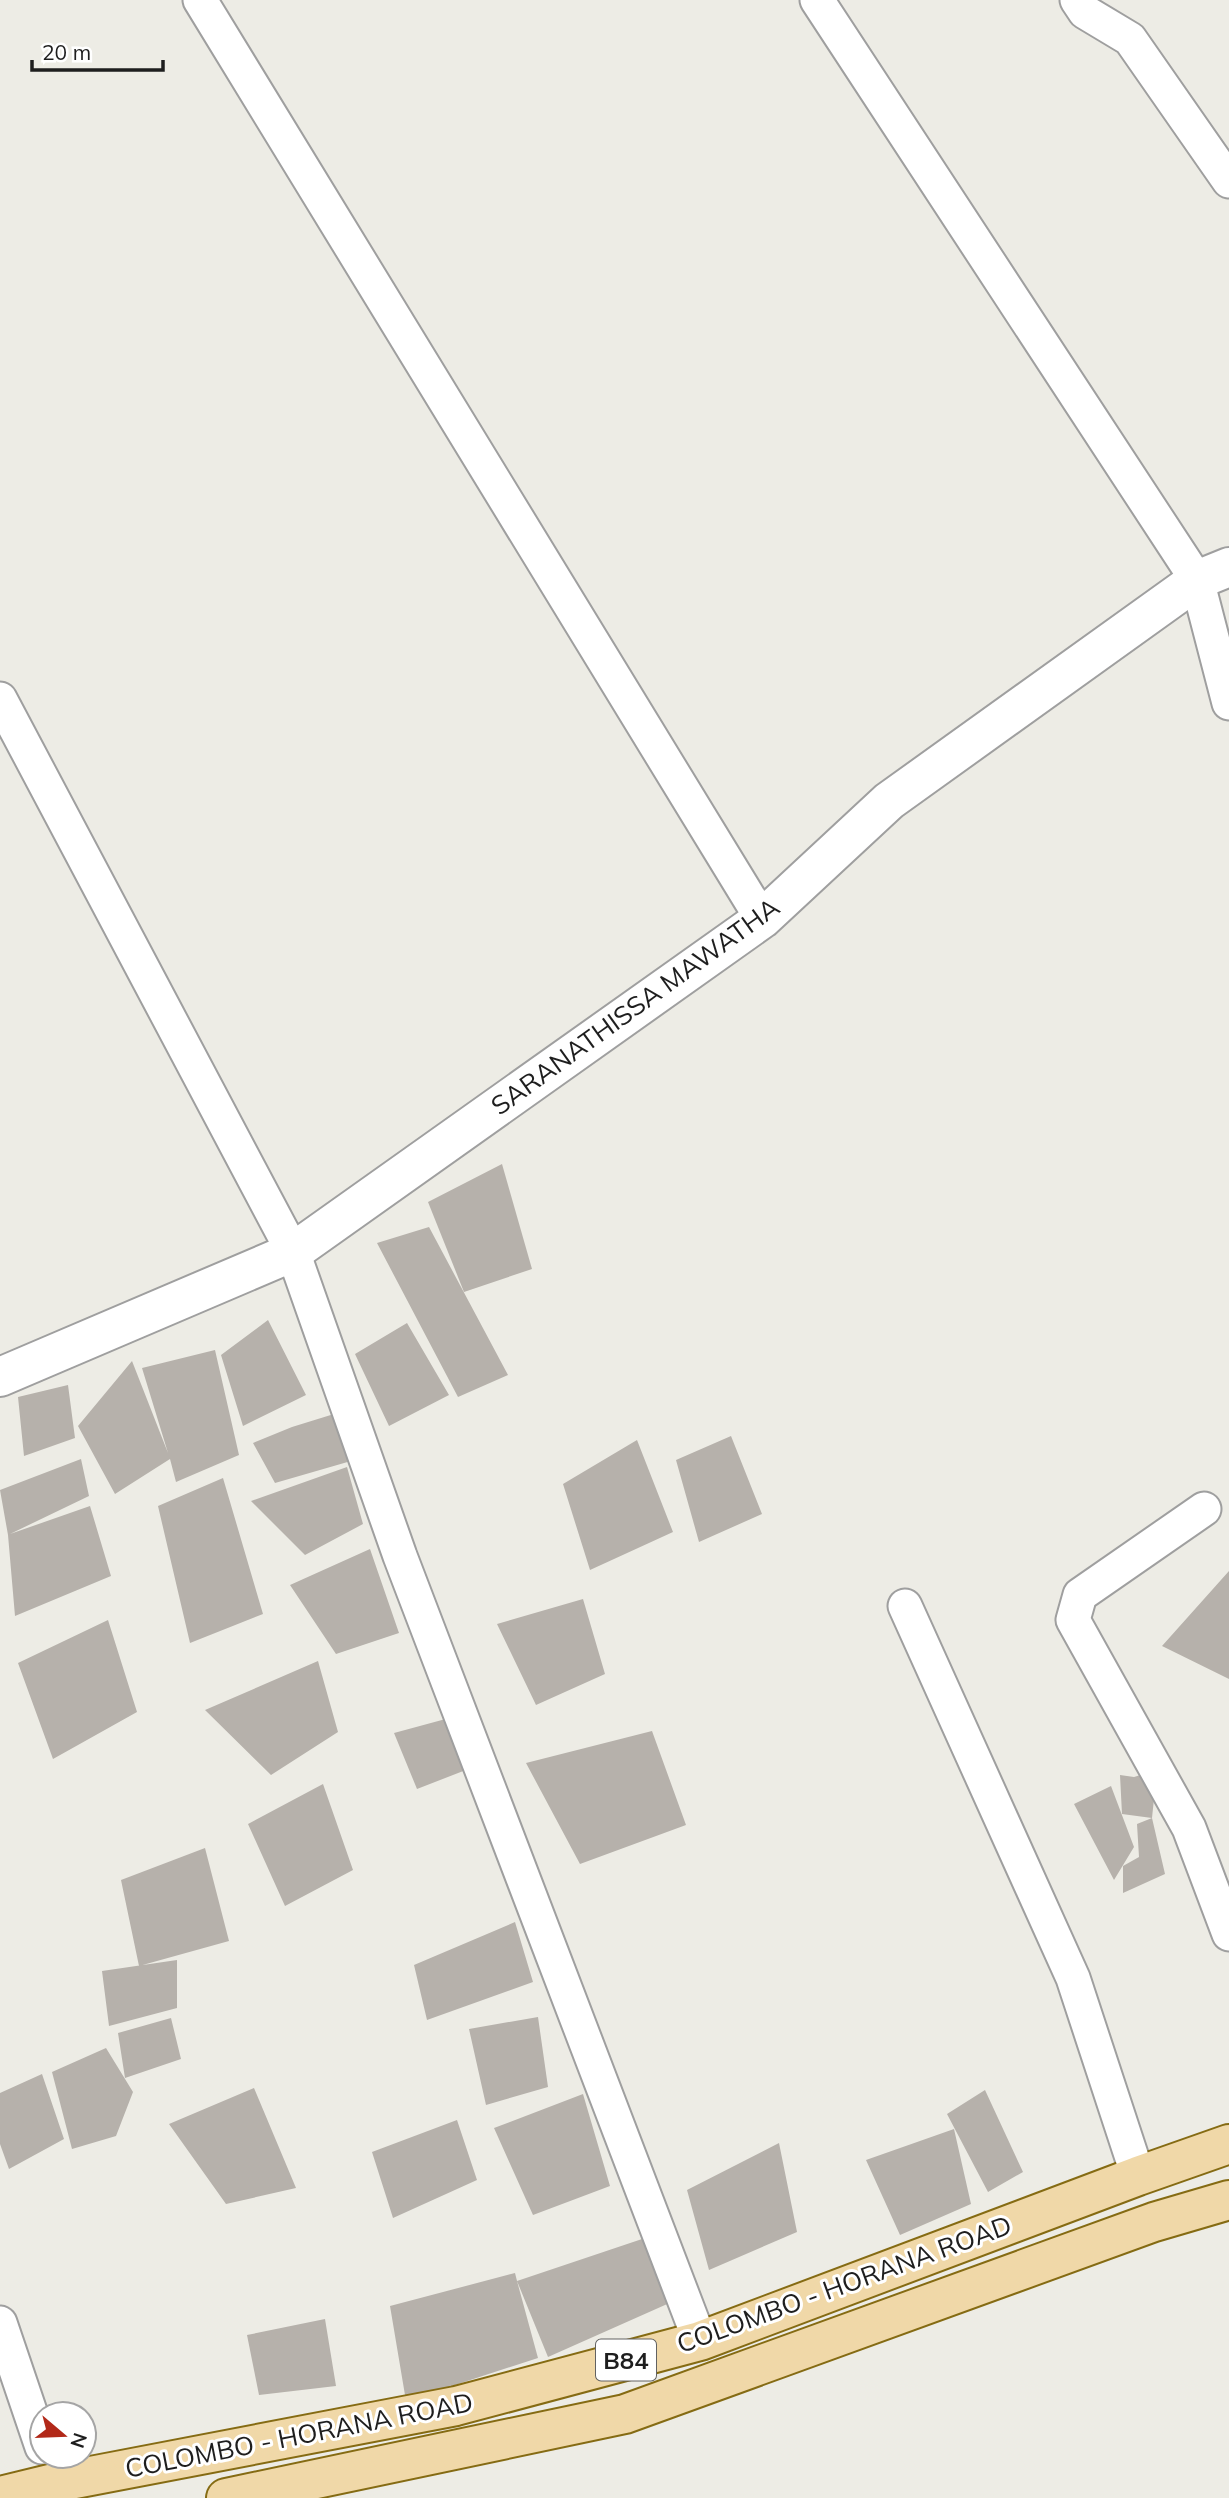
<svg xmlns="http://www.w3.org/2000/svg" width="1229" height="2498" viewBox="0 0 1229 2498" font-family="Mulish,sans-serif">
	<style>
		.building { fill: #b6b1ab }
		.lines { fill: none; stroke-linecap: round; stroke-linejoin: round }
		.minor-casing { stroke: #9f9f9f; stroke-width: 37 }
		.tertiary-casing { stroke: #9f9f9f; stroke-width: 42 }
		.primary-casing { stroke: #856b13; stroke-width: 42 }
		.minor { stroke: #fff; stroke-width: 33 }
		.tertiary { stroke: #fff; stroke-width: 38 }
		.primary { stroke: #f0d8a8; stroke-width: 38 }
		.labels { text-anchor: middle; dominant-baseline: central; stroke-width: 6; stroke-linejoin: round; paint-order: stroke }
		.shield { fill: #fff; stroke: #626262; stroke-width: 2 }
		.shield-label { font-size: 24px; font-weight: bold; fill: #1e1e1e }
		.street-label { font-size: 26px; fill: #1e1e1e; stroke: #fff }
	</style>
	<rect width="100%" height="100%" fill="#edece5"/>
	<path class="building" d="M502 1164 532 1269 464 1292 428 1202Z
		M429 1227 508 1375 458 1397 377 1243Z
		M268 1320 306 1395 243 1426 221 1355Z
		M407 1323 449 1395 389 1426 355 1354Z
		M215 1350 239 1455 176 1482 170 1459 115 1494 78 1426 132 1361 168 1453 142 1368Z
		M68 1385 75 1438 24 1456 18 1397Z
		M334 1414 351 1461 275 1483 253 1443 292 1427Z
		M731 1436 762 1514 699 1542 676 1460Z
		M637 1440 673 1532 590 1570 563 1484Z
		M81 1459 89 1496 10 1534 90 1506 111 1576 15 1616 8 1535 0 1490Z
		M347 1467 363 1524 305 1555 251 1501Z
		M223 1478 263 1614 190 1643 158 1506Z
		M370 1549 399 1633 336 1654 290 1585Z
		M1229 1571V1679L1162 1646Z
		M583 1599 605 1674 536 1705 497 1624Z
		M108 1620 137 1712 53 1759 18 1663Z
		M318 1661 338 1732 271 1775 205 1710Z
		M453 1717 471 1768 417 1789 394 1733Z
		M652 1731 686 1825 580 1864 526 1763Z
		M1157 1770 1152 1818 1122 1814 1120 1775 1134 1777Z
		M323 1784 353 1870 285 1906 248 1824Z
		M1111 1786 1134 1847 1114 1880 1074 1804Z
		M1152 1818 1165 1874 1123 1893V1866L1139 1857 1137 1824Z
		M205 1848 229 1941 139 1966 121 1880Z
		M515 1922 533 1982 427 2020 414 1965Z
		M177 1960V2008L109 2026 102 1971Z
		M538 2017 548 2087 486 2105 469 2029Z
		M171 2018 181 2059 125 2078 118 2033Z
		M106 2048 133 2092 116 2136 72 2149 52 2072Z
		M42 2074 64 2139 9 2169 0 2144V2093Z
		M254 2088 296 2188 226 2204 169 2124Z
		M985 2090 1023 2172 988 2192 947 2114Z
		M583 2094 610 2186 533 2215 494 2128Z
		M457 2120 477 2180 393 2218 372 2152Z
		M954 2129 971 2204 900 2235 866 2160Z
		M779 2143 797 2232 709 2270 687 2190Z
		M651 2236 674 2301 548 2357 517 2281 538 2358 406 2401 390 2306 515 2273 517 2281Z
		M325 2319 336 2386 259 2395 247 2335Z"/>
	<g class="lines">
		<defs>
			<path id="minor" d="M200 0 762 919
				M817 0 1197 580 1229 703
				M1077 0 1085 12 1130 39 1229 181
				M0 699 293 1252 400 1556 700 2341
				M1204 1509 1080 1595 1073 1620 1189 1828 1229 1934
				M905 1606 1073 1978 1138 2176
				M0 2323 42 2447"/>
			<path id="tertiary" d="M0 1377 293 1252 762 919 889 801 1197 580 1229 567"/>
			<path id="primary" d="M0 2496 54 2483 456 2406 700 2341 1138 2176 1229 2144
				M226 2498 625 2414 1154 2222 1229 2200"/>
		</defs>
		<use href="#minor" class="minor-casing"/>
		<use href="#tertiary" class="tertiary-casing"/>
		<use href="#primary" class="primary-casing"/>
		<use href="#minor" class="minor"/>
		<use href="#tertiary" class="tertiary"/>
		<use href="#primary" class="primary"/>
	</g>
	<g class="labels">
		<rect class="shield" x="596" y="2339.5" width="60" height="41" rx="5"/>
		<g class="shield-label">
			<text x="626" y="2360">B84</text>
		</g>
		<g class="street-label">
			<text transform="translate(635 1006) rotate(-36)">SARANATHISSA MAWATHA</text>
			<text transform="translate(844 2284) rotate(-20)">COLOMBO - HORANA ROAD</text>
			<text transform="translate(299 2435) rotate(-11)">COLOMBO - HORANA ROAD</text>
		</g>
	</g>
	<g transform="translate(63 2435) rotate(109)"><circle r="33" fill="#ffffff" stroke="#a5a5a5" stroke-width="2"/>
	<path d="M0-5L12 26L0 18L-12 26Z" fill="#b22919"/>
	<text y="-10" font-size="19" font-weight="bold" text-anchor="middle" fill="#1e1e1e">N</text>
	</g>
	<path d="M32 60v10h131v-10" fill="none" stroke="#1e1e1e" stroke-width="3.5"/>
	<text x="42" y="60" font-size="21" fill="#1e1e1e" stroke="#ffffff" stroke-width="5" paint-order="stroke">20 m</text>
</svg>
